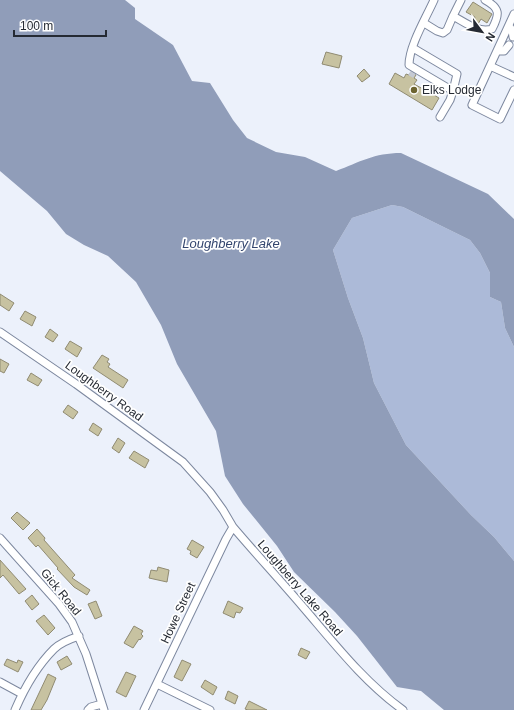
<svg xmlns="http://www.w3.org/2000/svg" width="514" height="710" viewBox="0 0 514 710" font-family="Arial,sans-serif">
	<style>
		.forest { fill: #acbad8 }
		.water { fill: #909db9 }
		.building { fill: #c7c2a1; stroke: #908b72 }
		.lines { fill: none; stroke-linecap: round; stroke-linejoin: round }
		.minor-tunnel { stroke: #c4c9d3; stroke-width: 7; stroke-dasharray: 7 3.5; stroke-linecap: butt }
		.minor-casing { stroke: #7d889f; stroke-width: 9 }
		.minor { stroke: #fff; stroke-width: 7 }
		.poi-dot { fill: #6d6430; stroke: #fff; stroke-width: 1.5 }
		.labels { text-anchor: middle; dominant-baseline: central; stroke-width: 3.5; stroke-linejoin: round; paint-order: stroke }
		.poi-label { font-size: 12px; fill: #252a33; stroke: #fff; text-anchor: start }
		.street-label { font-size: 12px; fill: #252a33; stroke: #fff }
		.water-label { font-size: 13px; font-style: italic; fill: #33456e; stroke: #fff }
	</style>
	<rect width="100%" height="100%" fill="#ecf1fb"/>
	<path class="forest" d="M392 205 403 207 470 240 480 253 490 273V297L501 302 505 328 514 347V561L494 537 471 515 406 445 374 383 363 338 348 298 333 250 352 218Z"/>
	<path class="water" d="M0 0H125L135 8V19L173 45 192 81 210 83 233 120 247 138 276 152 305 157 336 171C360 162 374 153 401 153L488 194 514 219V347L505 328 501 302 490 297V273L480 253 470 240 403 207 392 205 352 218 333 250 348 298 363 338 374 383 406 445 471 515 494 537 514 561V710H444L421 691 397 687 357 636 335 612 294 572 277 546 243 504 225 476 216 431 177 364 161 325 136 282 108 256 84 245 66 234 47 211 0 171Z"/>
	<path class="building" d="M473 2 492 14 487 23 481 19 478 24 473 22 475 17 466 12Z
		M326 52 342 56 339 68 322 64Z
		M364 69 370 76 362 82 357 76Z
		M411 72 416 75 414 78 417 80 414 84 423 89 424 87 430 90 429 92 439 98 432 110 389 84 395 73 404 78 406 74 409 75Z
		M0 294 14 303 9 311 0 305Z
		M25 311 36 317 32 326 20 319Z
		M50 329 58 335 53 342 45 337Z
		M70 341 82 348 77 357 65 349Z
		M102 355 109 359 107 362 110 364 108 367 128 380 123 388 93 368Z
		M0 359 9 364 4 373 0 371Z
		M31 373 42 380 38 386 27 380Z
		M68 405 78 412 73 419 63 412Z
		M93 423 102 429 98 436 89 430Z
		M118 438 125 443 119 453 112 448Z
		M134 451 149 460 145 468 129 458Z
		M17 512 30 523 23 530 11 518Z
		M37 529 45 538 44 540 75 575 72 578 90 590 87 595 74 587 57 569 58 568 38 545 36 547 28 538Z
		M192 540 204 547 197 558 190 554 191 551 187 549Z
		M0 560 26 589 19 594 3 575 0 578Z
		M158 567 169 570 167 582 149 578 151 570 157 571Z
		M32 595 39 604 32 610 25 601Z
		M96 601 102 616 95 619 88 604Z
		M228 601 243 608 240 613 236 612 234 618 223 613Z
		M44 615 55 628 48 635 36 621Z
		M134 626 143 631 141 634 143 636 140 640 139 639 133 648 124 643Z
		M301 648 310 652 306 659 298 655Z
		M67 656 72 664 61 670 57 662Z
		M7 659 17 663 18 660 23 662 18 672 4 665Z
		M182 660 191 664 182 681 174 677Z
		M126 672 136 676 126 697 116 692Z
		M48 674 56 678 47 700 41 710H31Z
		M205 680 217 687 213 695 201 687Z
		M228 691 238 696 235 704 225 699Z
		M249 701 267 710H248L245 709Z"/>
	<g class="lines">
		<path class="minor-tunnel" d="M410 72 415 75"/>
		<defs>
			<path id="minor" d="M514 14 472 105 500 119 514 90
				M453 16 461 0
				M424 23 437 31 443 33 447 30 453 16C466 23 478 33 492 29 500 14 500 8 485 0
				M509 26 512 30 513 37
				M413 48 457 74 453 91 409 65C409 46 426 18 434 0
				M497 51H504L509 45
				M490 66 514 77
				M440 117 450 100 453 91
				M0 332 76 384 183 462 210 492 223 510 233 527C256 554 280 580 303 607 334 643 364 682 403 710
				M0 538 59 604 72 622 86 654 104 710
				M0 682 22 694
				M157 684 210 710
				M15 710C24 689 37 666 54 649 60 643 70 639 79 636
				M88 710 91 707 102 704
				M144 710 226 539 233 527"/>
		</defs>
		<use href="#minor" class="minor-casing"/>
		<use href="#minor" class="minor"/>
	</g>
	<circle class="poi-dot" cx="414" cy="90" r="4"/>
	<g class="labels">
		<g class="poi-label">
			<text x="422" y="90">Elks Lodge</text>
		</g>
		<g class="street-label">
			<text transform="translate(104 391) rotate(36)">Loughberry Road</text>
			<text transform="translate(300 588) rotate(49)">Loughberry Lake Road</text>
			<text transform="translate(61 592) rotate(51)">Gick Road</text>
			<text transform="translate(178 613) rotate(-65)">Howe Street</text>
		</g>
		<g class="water-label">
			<text x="231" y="243">Loughberry Lake</text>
		</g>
	</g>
	<g transform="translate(482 32) rotate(122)" stroke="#ffffff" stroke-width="3" paint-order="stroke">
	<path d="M0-3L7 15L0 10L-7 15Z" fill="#252a33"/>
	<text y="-6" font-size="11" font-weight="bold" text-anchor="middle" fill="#252a33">N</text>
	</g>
	<path d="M14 30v6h92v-6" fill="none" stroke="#252a33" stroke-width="2"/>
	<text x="20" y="30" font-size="12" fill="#252a33" stroke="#ffffff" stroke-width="3" paint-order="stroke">100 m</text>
</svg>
